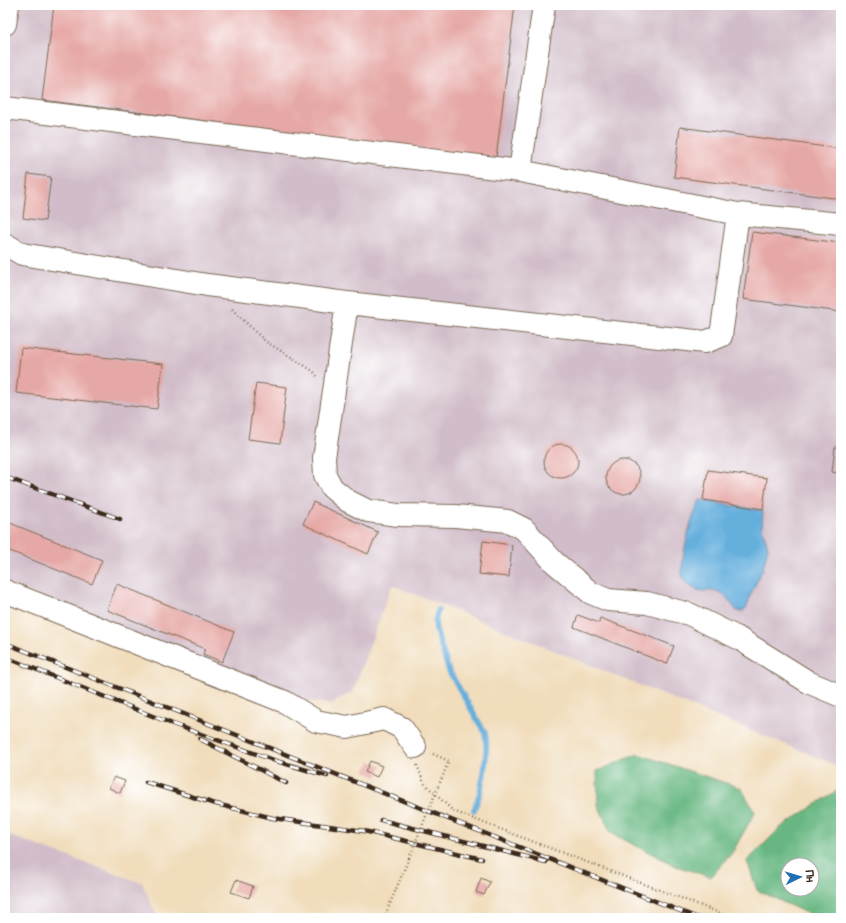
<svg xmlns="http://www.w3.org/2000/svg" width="846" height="923" viewBox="0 0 846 923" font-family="Pangolin,sans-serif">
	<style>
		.industrial { fill: #d1bdc9 }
		.forest { fill: #68b782; stroke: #527050; fill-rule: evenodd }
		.water { fill: #65afdd; stroke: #506c7e }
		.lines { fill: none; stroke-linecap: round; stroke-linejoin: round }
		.stream { stroke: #65afdd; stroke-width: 5.5 }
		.building { fill: #e6a8a6 }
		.minor-casing { stroke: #7b6955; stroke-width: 24 }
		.path { stroke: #7b6955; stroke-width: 2.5; stroke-dasharray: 1 3; stroke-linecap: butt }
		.minor { stroke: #fff; stroke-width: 22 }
		.rail-casing { stroke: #3b2a1e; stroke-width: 4.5 }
		.rail { stroke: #fff; stroke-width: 3; stroke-dasharray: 9; stroke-linecap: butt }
		.path-bridge { stroke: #7b6955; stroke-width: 2.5; stroke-dasharray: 1 3; stroke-linecap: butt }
	</style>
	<rect width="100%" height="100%" fill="#fff"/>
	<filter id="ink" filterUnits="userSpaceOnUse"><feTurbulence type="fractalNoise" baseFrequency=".025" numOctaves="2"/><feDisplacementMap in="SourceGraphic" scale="8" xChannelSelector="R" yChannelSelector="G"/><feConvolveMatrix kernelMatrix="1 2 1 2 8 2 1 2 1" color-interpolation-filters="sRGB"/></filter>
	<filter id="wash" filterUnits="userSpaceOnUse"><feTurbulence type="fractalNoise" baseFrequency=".012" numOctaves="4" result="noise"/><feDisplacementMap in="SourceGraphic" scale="16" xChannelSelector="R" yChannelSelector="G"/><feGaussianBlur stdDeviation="0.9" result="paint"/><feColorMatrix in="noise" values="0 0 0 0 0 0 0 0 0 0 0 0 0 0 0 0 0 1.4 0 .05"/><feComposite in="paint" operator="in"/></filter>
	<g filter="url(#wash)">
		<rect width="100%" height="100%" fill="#f1ddbc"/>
		<path class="industrial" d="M5 5H841V767L392 585 353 691 332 704 306 701 5 583Z
			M5 834 142 883 158 918H5Z"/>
		<path class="forest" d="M638 754 741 788 755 812 732 853 711 877 676 866 611 833 598 805 597 771Z
			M841 788V918H817L757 890 747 861 780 828ZM788 865H812V889H788Z"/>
		<path class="water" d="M700 500 763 511 762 530 766 540 768 548 763 568 750 596 747 607 743 611H737C731 604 726 592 715 591 709 590 703 592 697 590 692 588 685 583 683 578 679 570 688 533 691 523 693 516 697 508 700 500Z"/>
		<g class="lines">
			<path class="stream" d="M438 610 435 621 436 630 449 671 485 733C488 747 485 768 482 783 481 792 477 801 474 810"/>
		</g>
		<g id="blocks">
			<path class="building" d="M54 5H515L496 158 42 100Z
				M680 127 841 149V199L674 177Z
				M28 174 51 177 45 221 23 218Z
				M752 232 841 243V312L743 299Z
				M21 348 163 364 157 409 16 393Z
				M256 383 287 387 280 443 248 439Z
				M544 461a17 17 0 1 1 34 0a17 17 0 1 1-34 0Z
				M835 447 841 448V474L832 472Z
				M606 477a17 17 0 1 1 34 0a17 17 0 1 1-34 0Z
				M708 470 767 478 763 509 703 500Z
				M313 502 378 532 368 554 303 524Z
				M5 521 102 560 92 584 5 549Z
				M483 541 512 545 509 577 479 574Z
				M117 584 234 632 222 662 203 654 205 649 107 610Z
				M578 615 599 623 600 618 674 646 667 664 574 627Z
				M370 761 382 766 377 777 365 772Z
				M114 777 125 781 120 793 109 788Z
				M481 878 490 882 484 895 476 892Z
				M236 880 253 886 249 898 231 892Z"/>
		</g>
	</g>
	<g filter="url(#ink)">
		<use href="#blocks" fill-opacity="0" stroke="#7b6955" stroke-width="1"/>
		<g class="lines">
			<defs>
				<path id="minor" d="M5 24 8 5
					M5 108 520 171 738 214 841 224
					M520 171 544 5
					M5 244 22 254 207 285 347 303 705 342 721 336 738 214
					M347 303 324 458 325 475 332 488 348 501 368 511 398 515 456 516 508 521 524 529 554 562 591 593 608 600 647 603 689 614 738 638 810 683 841 696
					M5 591 285 702 316 721 347 727 384 719 402 728 415 747"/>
			</defs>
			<use href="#minor" class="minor-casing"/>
			<path class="path" d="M232 309 265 341 313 371 317 376
				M433 754 449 761 438 787
				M417 765 424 783 453 811 733 918
				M384 918 409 858"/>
			<use href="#minor" class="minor"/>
			<defs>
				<path id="rail" d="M5 477 120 519
					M5 643 698 918
					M5 657 170 723 273 760 327 776
					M200 739 286 783
					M146 782 212 803 273 818 364 831 482 859
					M381 820 546 862"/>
			</defs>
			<use href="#rail" class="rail-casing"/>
			<use href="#rail" class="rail"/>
			<path class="path-bridge" d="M409 858 438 787"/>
		</g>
	</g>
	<rect width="846" height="923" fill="none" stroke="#fff" stroke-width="20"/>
	<g transform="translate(800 877) rotate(85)"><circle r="19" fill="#ffffff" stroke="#b1aaa5"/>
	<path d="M0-3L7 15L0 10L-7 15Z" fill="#1f6fb2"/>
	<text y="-6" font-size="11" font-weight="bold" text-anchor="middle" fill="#3b2a1e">Пн</text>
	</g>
</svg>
